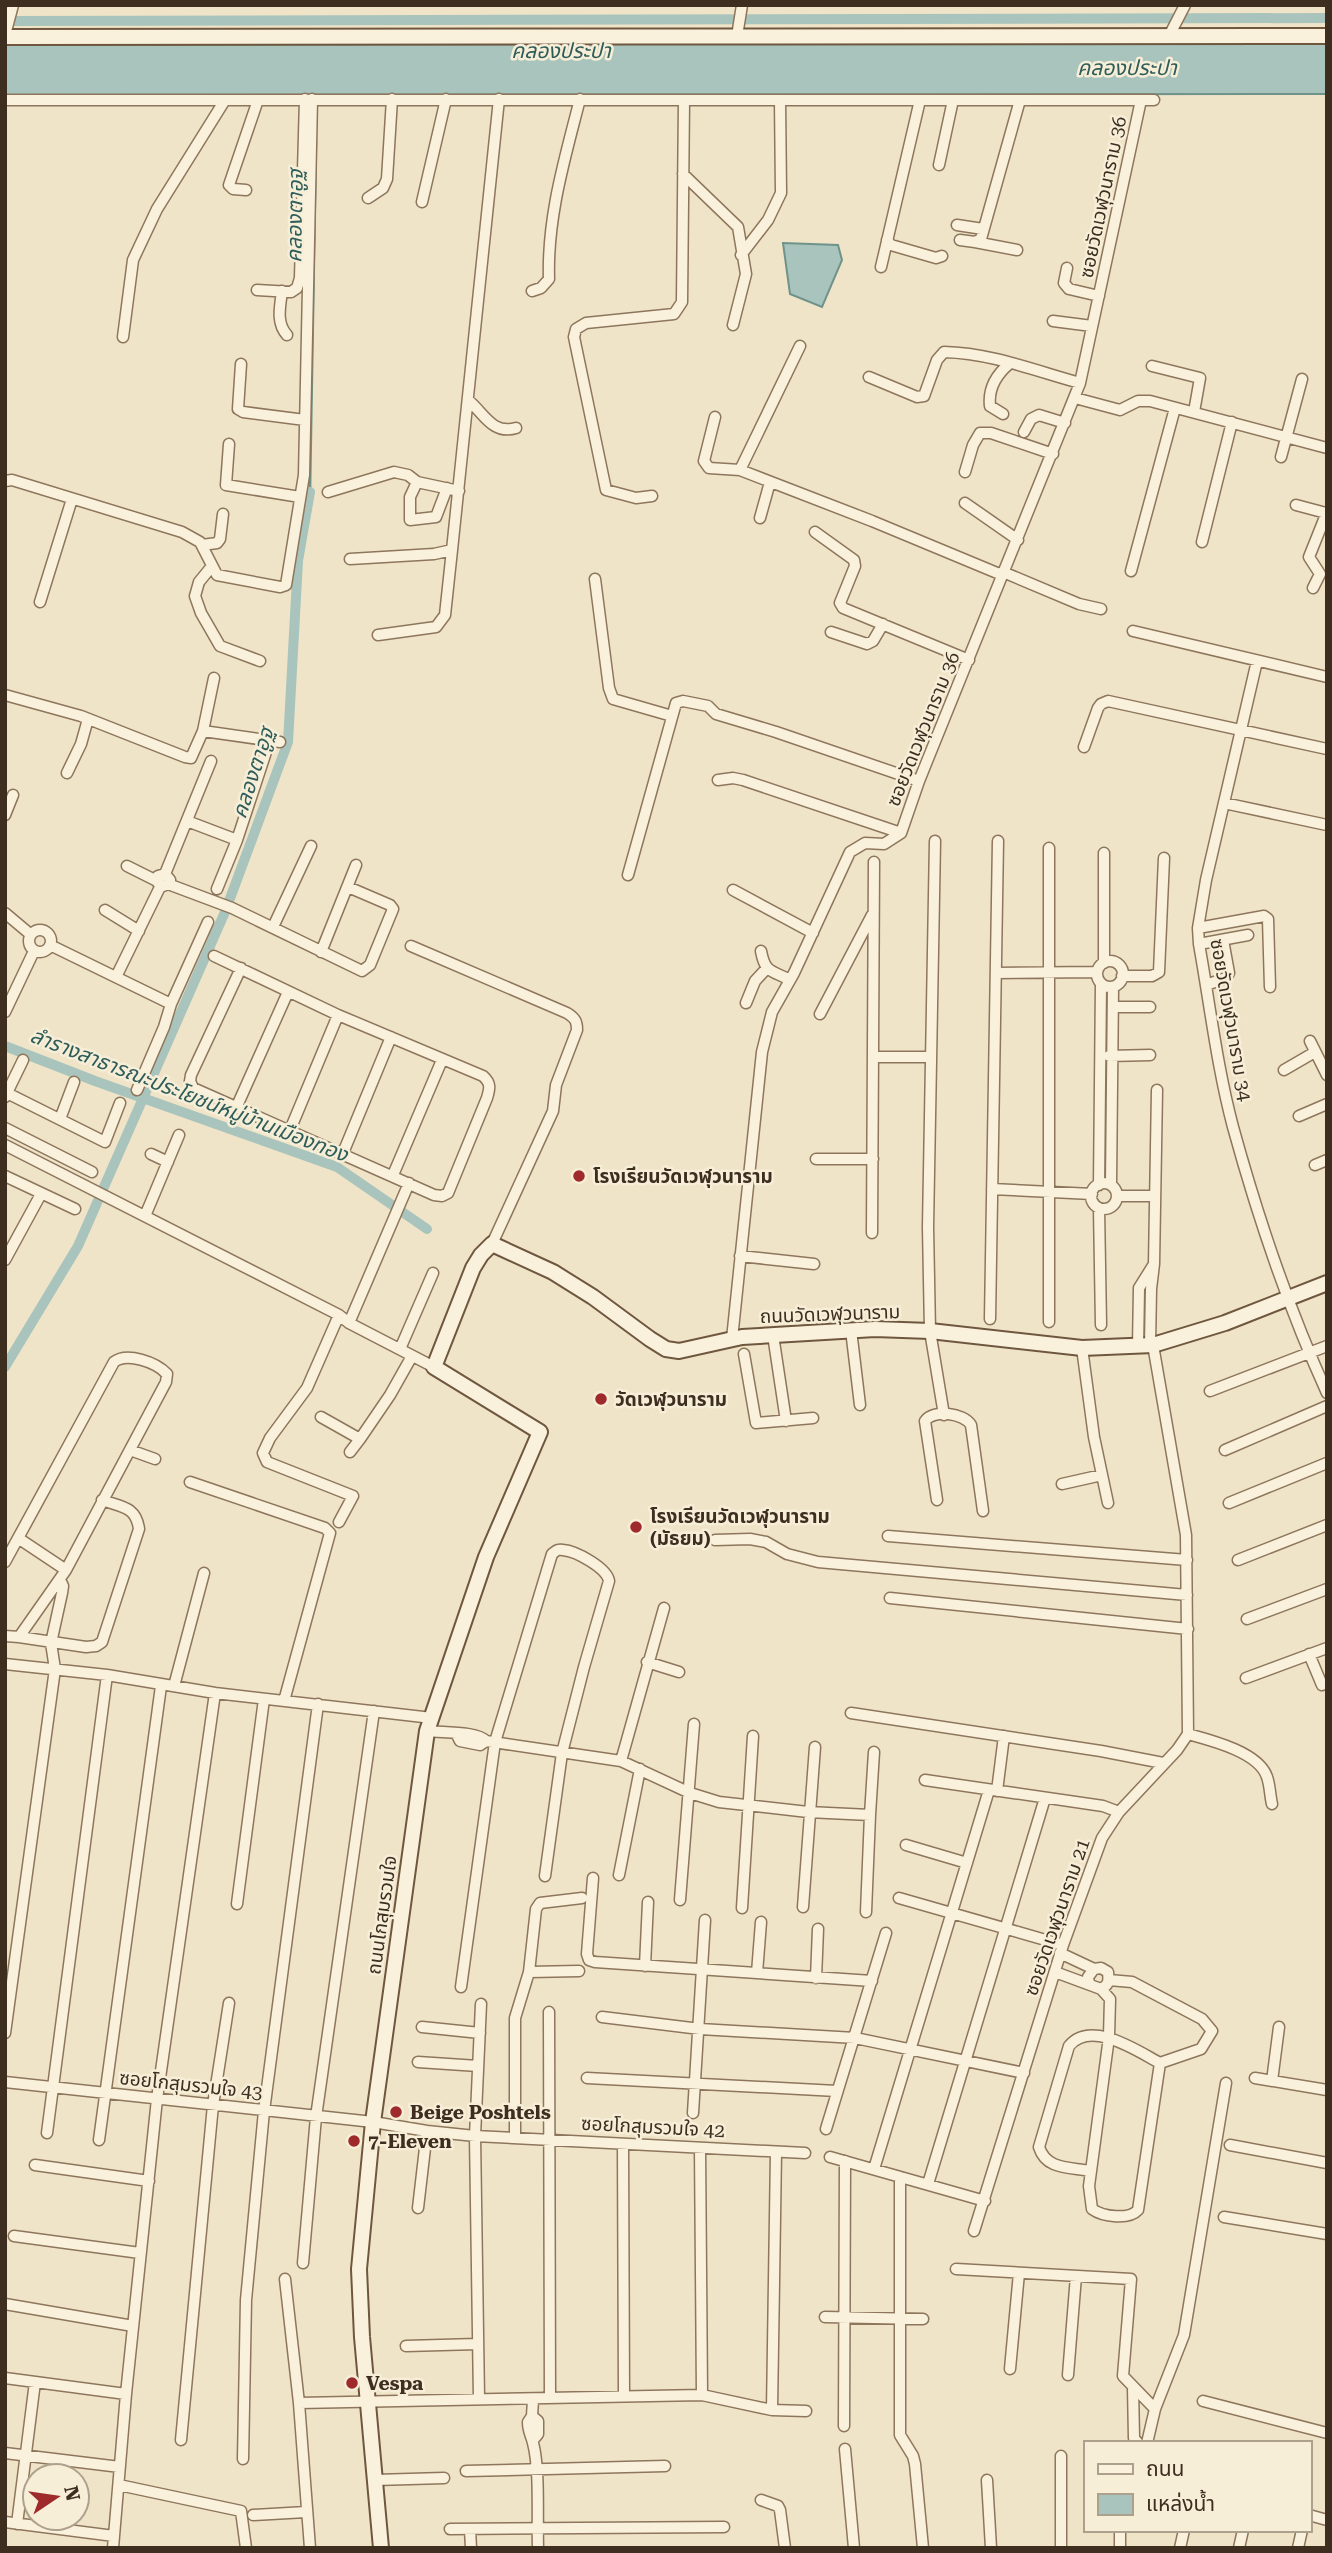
<svg xmlns="http://www.w3.org/2000/svg" width="1332" height="2553" viewBox="0 0 1332 2553" font-family="'Roboto Serif','Noto Sans Thai',serif">
	<style>
		.water { fill: #a9c4bc; stroke: #6f938a; stroke-width: 2 }
		.lines { fill: none; stroke-linecap: round; stroke-linejoin: round }
		.stream { stroke: #6f938a; stroke-width: 2.5 }
		.canal { stroke: #a9c4bc; stroke-width: 10 }
		.street-casing { stroke: #8d765c; stroke-width: 13 }
		.secondary-casing { stroke: #6f573f; stroke-width: 18 }
		.street { stroke: #faf1dc; stroke-width: 10 }
		.secondary { stroke: #faf1dc; stroke-width: 14 }
		.poi-dot { fill: #9e2a2b; stroke: #f7eed8; stroke-width: 2.5 }
		.labels { text-anchor: middle; dominant-baseline: central; stroke-width: 5; stroke-linejoin: round; paint-order: stroke }
		.street-label { font-size: 19px; fill: #3d2e20; stroke: #f7eed8 }
		.poi-label { font-size: 19px; font-weight: bold; fill: #3d2e20; stroke: #f7eed8; text-anchor: start }
		.water-label { font-size: 21px; font-style: italic; fill: #2f5d5a; stroke: #f7eed8 }
	</style>
	<rect width="100%" height="100%" fill="#f0e4c8"/>
	<path class="water" d="M1327 43V94L5 95V45Z
		M783 243 838 245 842 260 822 307 790 294Z"/>
	<g class="lines">
		<path class="stream" d="M310 492 316 139"/>
		<path class="canal" d="M5 21 1327 18
			M5 1046 95 1081 337 1167 427 1229
			M5 1367 78 1246 225 912 288 742 298 561 310 492"/>
		<defs>
			<path id="street" d="M5 35 13 5
				M737 36 742 5
				M1169 36 1185 5
				M5 100H1154
				M939 165 953 100
				M683 174 738 227 746 274 733 325
				M246 190 233 189 229 185 258 100
				M368 198 383 188 387 179 392 99
				M422 202 446 99
				M957 225 983 229
				M887 240 891 245 936 258 942 256
				M960 240 975 242 981 239 1020 100
				M975 242 1017 250
				M741 255 768 220 781 193 780 100
				M881 267 920 100
				M1067 268 1064 283 1069 289 1099 296
				M257 290 291 292 297 288 300 278 305 99
				M282 291C280 307 276 323 287 335
				M532 291 541 288 549 279C547 217 565 158 580 99
				M1053 321 1092 326
				M123 337 133 260 157 209 225 100
				M241 364 238 409 243 412 305 420
				M1152 366 1200 378 1194 412
				M869 377 917 397 924 396 937 360 944 352C991 353 1036 371 1080 383
				M1075 398 1120 410 1138 401H1150L1327 448
				M468 400C484 413 492 435 516 428
				M1003 414 990 406C988 388 996 375 1009 364
				M715 417 704 461 709 468 740 470 872 521 1002 575
				M1024 432 1031 419 1039 415 1065 423
				M229 444 226 485 300 497
				M1281 457 1302 379
				M740 470 800 346
				M965 472 973 445 980 433H991L1053 454
				M5 481 12 480 182 532 200 542 217 575 280 587 286 585 304 475 312 99
				M417 482 410 497V520L436 517 447 488
				M328 492 394 472 408 475 417 482 459 491
				M652 496 636 498 606 490 574 337 576 329 586 323 674 314 682 302 684 100
				M965 503 1018 540
				M1296 505 1326 513
				M760 518 770 482
				M815 532 854 560 855 566 840 603 843 608 969 660
				M1202 542 1232 422
				M202 545 217 543 220 539 223 514
				M350 559 434 554 452 550 499 99
				M212 566 199 582 195 596 201 613 220 646 260 661
				M1131 571 1175 408
				M1003 572 1079 604 1101 609
				M595 579 609 688 613 699 672 716
				M1313 588 1320 574 1309 557 1327 512
				M40 602 72 499
				M1133 631 1327 677
				M831 632 867 644 873 641 883 624
				M378 635 436 627 445 615 452 550
				M1257 661 1206 880 1198 928 1199 944C1210 1005 1217 1067 1233 1127 1258 1218 1288 1307 1327 1393
				M5 695 81 716 185 757 191 758 203 731 280 742
				M203 731 214 678
				M1084 747 1098 708 1101 704 1108 701 1327 749
				M67 773 81 744 88 719
				M718 780 733 778 743 780 901 833
				M1224 803 1327 825
				M5 815 13 795
				M187 821 237 840
				M935 841 928 1227 930 1331 944 1415
				M1104 853V963
				M127 866 157 881
				M165 874 170 880 168 884 163 886 158 883V876L165 874 211 761
				M628 875 676 703 683 701 708 706 716 714 776 732 919 781
				M168 884 232 908 362 971 370 965 393 909 390 905 348 887
				M217 889 237 840 267 749
				M733 890 813 933
				M105 910 139 931
				M5 913 30 934
				M273 927 311 846
				M1198 928 1264 916 1268 919 1270 987
				M29 941a11 11 0 1 1 22 0a11 11 0 1 1-22 0Z
				M1199 944 1248 935
				M50 945 171 1004 208 922
				M411 946 567 1013C575 1018 577 1021 577 1030L556 1085 553 1111 492 1244
				M761 951C765 973 771 970 790 980
				M321 952 356 865
				M214 956 338 1015 483 1076C491 1083 490 1088 487 1098L448 1193 442 1196 434 1195 193 1088 190 1081 191 1075 241 968
				M1097 974a13 13 0 1 1 26 0a13 13 0 1 1-26 0Z
				M996 973 1097 972
				M1122 976H1152L1159 972 1164 858
				M116 977 161 885
				M1206 985 1226 978 1229 973 1223 940
				M746 1003 755 981 767 968
				M1113 1007H1150
				M5 1012 34 951
				M820 1014 872 915
				M1310 1041 1327 1075
				M1109 1056 1150 1055
				M873 1057H931
				M1284 1070 1315 1052
				M137 1090 164 1027 171 1004
				M5 1092 105 1142 120 1103
				M5 1097 23 1060
				M237 1106 288 992
				M1299 1116 1327 1104
				M60 1119 74 1082
				M5 1128 92 1172
				M290 1130 338 1015
				M5 1145 339 1315 349 1323 434 1367
				M343 1153 391 1037
				M151 1154 168 1162
				M816 1159H873
				M1315 1165 1327 1160
				M393 1175 442 1060
				M5 1176 75 1209
				M1091 1196a13 13 0 1 1 26 0a13 13 0 1 1-26 0Z
				M1099 1185 1101 983
				M1111 1185 1113 987
				M992 1189 1092 1194
				M1117 1196H1155
				M1099 1208 1101 1325
				M145 1216 179 1135
				M872 1233 874 862
				M740 1256 814 1264
				M5 1260 41 1194
				M1154 1264 1157 1090
				M339 1315 307 1388 270 1438 263 1453 267 1462 353 1496 339 1522
				M990 1319 998 841
				M1049 1322V848
				M349 1323 409 1183
				M851 1330 860 1405
				M773 1335 786 1421
				M732 1339 762 1052 772 1012 794 973 850 852 865 843 884 844 901 833 919 781 1080 383 1141 100
				M1138 1346 1139 1288 1154 1264 1151 1289 1150 1345
				M1082 1348 1094 1437 1108 1503
				M400 1349 433 1273
				M744 1354 756 1423 813 1418
				M1210 1391 1327 1346
				M321 1417 360 1439 390 1395 412 1356
				M130 1450 155 1459
				M1225 1450 1327 1406
				M350 1452 360 1439
				M190 1482 325 1528 330 1533 284 1701
				M1062 1484 1102 1475
				M937 1500 925 1421C933 1409 964 1413 971 1425L983 1511
				M1229 1503 1327 1463
				M888 1536 1187 1560
				M18 1538 66 1570
				M715 1540 750 1539 766 1542 787 1554 818 1562 1187 1595
				M1238 1560 1327 1525
				M5 1562 114 1362C127 1352 156 1362 167 1374L166 1382 66 1570 19 1637 5 1636
				M890 1598 1188 1629
				M1247 1619 1327 1589
				M19 1637 86 1647 96 1646 102 1642 139 1529C136 1506 121 1507 102 1500
				M1309 1654 1322 1685
				M647 1662 679 1672
				M5 1664 107 1675 215 1693 432 1718
				M1246 1678 1327 1648
				M174 1686 204 1573
				M851 1713 1101 1751 1163 1763
				M427 1731C443 1733 477 1731 486 1741L621 1761 690 1793 719 1802 808 1812 870 1815 874 1752
				M1188 1734C1210 1740 1259 1752 1267 1777 1270 1785 1270 1796 1272 1804
				M457 1735 460 1741 480 1745 486 1741
				M621 1761 664 1608
				M925 1780 1103 1806 1119 1812
				M997 1791 1004 1736
				M906 1845 967 1863
				M619 1875 640 1769
				M593 1878 587 1954 589 1960 595 1962 872 1981
				M899 1898 1063 1945
				M680 1900 694 1724
				M237 1904 264 1699
				M803 1907 815 1747
				M742 1908 753 1736
				M866 1912 870 1815
				M1060 1953 1094 1969
				M645 1966 648 1902
				M529 1972 579 1971
				M1055 1972 1101 1989C1109 1985 1109 1981 1108 1972L1101 1968 1094 1969 1088 1977 1089 1983
				M757 1973 761 1922
				M816 1978 818 1929
				M461 1987 495 1742 552 1554C556 1551 557 1549 563 1550 576 1551 607 1568 609 1581L584 1667 562 1753 545 1876
				M1101 1989 1110 1999 1109 2037 1089 2186 1092 2209C1103 2217 1129 2220 1138 2210L1160 2063
				M549 2012 550 2398
				M602 2017 700 2029 855 2038 1024 2073
				M422 2027 480 2033
				M5 2033 55 1669 51 1643 62 1593 63 1586 60 1580
				M418 2062 478 2066
				M587 2078 837 2091
				M1255 2078 1327 2090
				M1272 2081 1279 2027
				M5 2082 373 2122 427 2131 475 2136 805 2153
				M693 2113 705 1920
				M826 2129 886 1933
				M47 2133 107 1675
				M515 2137V2018L529 1972 536 1909 540 1903 582 1898
				M99 2140 161 1686
				M623 2144 624 2396
				M1230 2145 1327 2163
				M700 2148 702 2395
				M830 2157 985 2201
				M35 2165 149 2181
				M874 2169 989 1790
				M1090 2171C1070 2167 1046 2170 1039 2147L1069 2046C1091 2019 1137 2051 1160 2063L1201 2049 1212 2031 1202 2019 1132 1982 1109 1980
				M900 2177V2435L913 2456 915 2464 923 2548
				M928 2184 1045 1798
				M418 2208 427 2131
				M1224 2217 1327 2234
				M974 2231 1063 1945 1102 1838 1119 1812 1177 1750 1188 1734 1186 1535 1153 1345
				M14 2236 140 2253
				M303 2263 316 2117 374 1711
				M956 2269 1131 2279 1123 2376 1155 2409
				M285 2279 299 2403 310 2548
				M5 2304 133 2326
				M825 2317 923 2319
				M406 2346 477 2344
				M1010 2369 1019 2273
				M1068 2375 1076 2276
				M5 2378 126 2394
				M1133 2387 1134 2438 1138 2443
				M479 2399 475 2136 481 2004
				M533 2400 532 2416 528 2422C528 2431 531 2435 533 2443 540 2469 537 2519 538 2548
				M1203 2401 1327 2433
				M299 2403 702 2395 772 2410 806 2411
				M772 2410 776 2152
				M532 2416 538 2421V2434L533 2440
				M844 2426 845 2161
				M181 2440 213 2105 229 2003
				M1147 2443 1155 2409 1184 2335 1226 2083
				M845 2449 854 2548
				M5 2453 120 2467
				M243 2459 246 2300 264 2111 318 1704
				M466 2471 665 2466
				M375 2480 444 2478
				M987 2480 991 2548
				M119 2485 241 2511 246 2548
				M761 2500 778 2506 780 2510 785 2548
				M253 2515 306 2512
				M1309 2515 1327 2520
				M5 2522 114 2536
				M17 2524 35 2382
				M450 2529 724 2527
				M470 2529 471 2548
				M113 2548 126 2394 157 2099 215 1693
				M1061 2548V2456
				M1120 2548V2530
				M1180 2548 1184 2530
				M1239 2548 1243 2530
				M1298 2548 1302 2530"/>
			<path id="secondary" d="M5 37 1327 36
				M381 2548 362 2337 359 2269 373 2122 427 1731 486 1557 540 1432 434 1367 473 1268 481 1255 492 1244 553 1272 593 1297 650 1339 666 1349 679 1351 742 1337 875 1329 930 1331 1082 1348 1153 1345 1225 1323 1327 1283"/>
		</defs>
		<use href="#street" class="street-casing"/>
		<use href="#secondary" class="secondary-casing"/>
		<use href="#street" class="street"/>
		<use href="#secondary" class="secondary"/>
	</g>
	<g class="poi-dot">
		<circle cx="579" cy="1176" r="7"/>
		<circle cx="601" cy="1399" r="7"/>
		<circle cx="636" cy="1527" r="7"/>
		<circle cx="396" cy="2112" r="7"/>
		<circle cx="354" cy="2141" r="7"/>
		<circle cx="352" cy="2383" r="7"/>
	</g>
	<g class="labels">
		<g class="street-label">
			<text transform="translate(1103 197) rotate(-78)">ซอยวัดเวฬุวนาราม 36</text>
			<text transform="translate(923 729) rotate(-68)">ซอยวัดเวฬุวนาราม 36</text>
			<text transform="translate(1231 1020) rotate(80)">ซอยวัดเวฬุวนาราม 34</text>
			<text transform="translate(830 1314) rotate(-2)">ถนนวัดเวฬุวนาราม</text>
			<text transform="translate(382 1915) rotate(-82)">ถนนโกสุมรวมใจ</text>
			<text transform="translate(1057 1917) rotate(-71)">ซอยวัดเวฬุวนาราม 21</text>
			<text transform="translate(191 2085) rotate(6)">ซอยโกสุมรวมใจ 43</text>
			<text transform="translate(653 2127) rotate(3)">ซอยโกสุมรวมใจ 42</text>
		</g>
		<g class="poi-label">
			<text x="593" y="1176">โรงเรียนวัดเวฬุวนาราม</text>
			<text x="615" y="1399">วัดเวฬุวนาราม</text>
			<text x="650" y="1516">โรงเรียนวัดเวฬุวนาราม<tspan x="650" dy="22">(มัธยม)</tspan></text>
			<text x="410" y="2112">Beige Poshtels</text>
			<text x="368" y="2141">7-Eleven</text>
			<text x="366" y="2383">Vespa</text>
		</g>
		<g class="water-label">
			<text x="561" y="51">คลองประปา</text>
			<text x="1127" y="68">คลองประปา</text>
			<text transform="translate(295 216) rotate(-89)">คลองตาอูฐ</text>
			<text transform="translate(253 773) rotate(-72)">คลองตาอูฐ</text>
			<text transform="translate(189 1095) rotate(21)">ลำรางสาธารณะประโยชน์หมู่บ้านเมืองทอง</text>
		</g>
	</g>
	<rect width="1332" height="2553" fill="none" stroke="#3d2e20" stroke-width="14"/>
	<rect x="1084" y="2441" width="228" height="91" fill="#f7eed8" stroke="#ada18e" stroke-width="2"/>
	<rect x="1098" y="2464" width="35" height="10" fill="#faf1dc" stroke="#ada18e" stroke-width="2"/>
	<text x="1146" y="2476" font-size="21" fill="#3d2e20">ถนน</text>
	<rect x="1098" y="2494" width="35" height="21" fill="#a9c4bc" stroke="#ada18e" stroke-width="2"/>
	<text x="1146" y="2511" font-size="21" fill="#3d2e20">แหล่งน้ำ</text>
	<g transform="translate(56 2497) rotate(77)"><circle r="33" fill="#f7eed8" stroke="#ada18e" stroke-width="2"/>
	<path d="M0-5L12 26L0 18L-12 26Z" fill="#9e2a2b"/>
	<text y="-10" font-size="19" font-weight="bold" text-anchor="middle" fill="#3d2e20">N</text>
	</g>
</svg>
